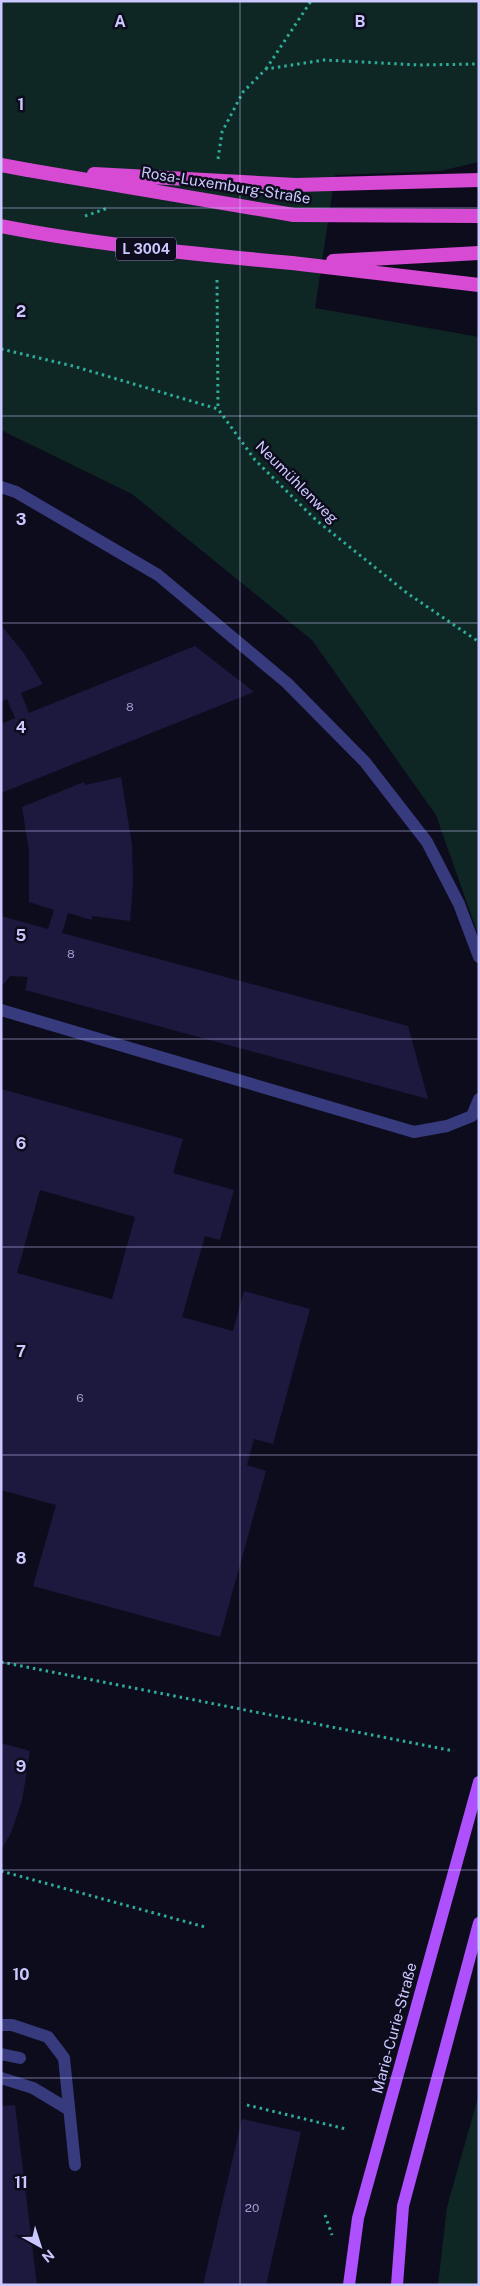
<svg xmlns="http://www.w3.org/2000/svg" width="480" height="2286" viewBox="0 0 480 2286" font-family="'Public Sans',sans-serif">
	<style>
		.green { fill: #0f2724 }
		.building { fill: #1d183e; fill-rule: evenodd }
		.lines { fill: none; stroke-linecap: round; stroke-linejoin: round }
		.path { stroke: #2ead9b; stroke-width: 3; stroke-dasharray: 2.5 4; stroke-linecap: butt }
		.service { stroke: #373a7c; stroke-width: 12 }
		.primary { stroke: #ae50fd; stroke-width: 12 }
		.trunk { stroke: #d64ad4; stroke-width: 14 }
		.trunk-bridge { stroke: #d64ad4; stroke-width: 14 }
		.grid { fill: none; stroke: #cac8fe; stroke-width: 1; stroke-opacity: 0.55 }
		.labels { text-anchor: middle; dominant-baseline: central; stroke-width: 5; stroke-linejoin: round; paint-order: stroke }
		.number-label { font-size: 12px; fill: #9f9cce }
		.shield { fill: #0d0c1d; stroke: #9190ba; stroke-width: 1 }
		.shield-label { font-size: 14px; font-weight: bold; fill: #cac8fe }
		.street-label { font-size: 15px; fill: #cac8fe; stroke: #0d0c1d }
		.grid-label { font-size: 16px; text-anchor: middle; font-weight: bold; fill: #cac8fe; stroke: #0d0c1d; stroke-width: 5; stroke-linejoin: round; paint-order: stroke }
	</style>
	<rect width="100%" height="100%" fill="#0d0c1d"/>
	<path class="green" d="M1 1H479V162L440 171 335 175 315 308 479 337V937L436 815 312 640 132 494 1 430Z
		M479 2094V2285H438L447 2207Z"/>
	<path class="building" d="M1 625 23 652 43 684 21 693 29 713 195 646 254 692 1 793V724L15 718 7 699 1 701Z
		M121 777 132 844 133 884 130 921 92 916V920L68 913 62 933 408 1026 428 1099 25 990 28 977 10 976 4 984 1 983V916L48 929 54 910 29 902V851L22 807 84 782 85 785Z
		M1 1089 183 1139 173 1173 234 1190 220 1240 205 1236 182 1317 233 1331 244 1291 310 1309 273 1444 254 1439 247 1465 266 1471 220 1637 33 1586 56 1505 1 1490ZM40 1190 135 1217 112 1299 17 1273Z
		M1 1743 30 1751 22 1801 11 1833 1 1850Z
		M15 2105 37 2285H1V2106Z
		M242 2119 301 2132 266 2285H203Z"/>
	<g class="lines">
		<path class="path" d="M266 69 311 1
			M218 159 222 132 243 92 266 69 324 60 419 65 479 64
			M85 216 108 208
			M217 280 218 409
			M1 349 73 366 218 409 255 460 316 520 407 593 479 642
			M1 1662 454 1751
			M1 1871 205 1927
			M247 2105 346 2129
			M325 2215 332 2235"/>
		<path class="service" d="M1 487 16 492 158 575 287 683 365 762 427 842 459 904 479 957
			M1 1010 414 1132 447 1126 472 1116 479 1099
			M1 2025H12L48 2037 64 2058 75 2165
			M1 2054 20 2058
			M1 2078 33 2088 68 2109"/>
		<path class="primary" d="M349 2285 358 2218 479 1782
			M397 2285 403 2206 479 1923"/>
		<path class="trunk" d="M1 165 28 170
			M296 185 479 180
			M294 215 479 216
			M333 261 479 253
			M292 263 479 285"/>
		<path class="trunk-bridge" d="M28 170 294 215
			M94 174 296 185
			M1 226C98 245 195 254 292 263"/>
	</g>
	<path class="grid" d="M240 1V2285M1 208H479M1 416H479M1 623H479M1 831H479M1 1039H479M1 1247H479M1 1455H479M1 1663H479M1 1870H479M1 2078H479"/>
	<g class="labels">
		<g class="number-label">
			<text x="130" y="707">8</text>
			<text x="71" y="954">8</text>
			<text x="80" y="1398">6</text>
			<text x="252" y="2208">20</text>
		</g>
		<rect class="shield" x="116" y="237.5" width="60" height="23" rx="4"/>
		<g class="shield-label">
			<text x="146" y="249">L 3004</text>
		</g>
		<g class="street-label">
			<text transform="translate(226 185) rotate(9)">Rosa-Luxemburg-Straße</text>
			<text transform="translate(297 482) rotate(45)">Neumühlenweg</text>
			<text transform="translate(394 2028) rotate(-75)">Marie-Curie-Straße</text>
		</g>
	</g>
	<g class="grid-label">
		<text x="120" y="27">A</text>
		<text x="360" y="27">B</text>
		<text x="21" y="110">1</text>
		<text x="21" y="317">2</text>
		<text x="21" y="525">3</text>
		<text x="21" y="733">4</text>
		<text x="21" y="941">5</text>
		<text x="21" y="1149">6</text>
		<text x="21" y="1357">7</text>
		<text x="21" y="1564">8</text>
		<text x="21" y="1772">9</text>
		<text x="21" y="1980">10</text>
		<text x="21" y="2188">11</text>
	</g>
	<rect width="480" height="2286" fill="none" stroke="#cac8fe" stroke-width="5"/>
	<g transform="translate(40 2246) rotate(141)" stroke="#0d0c1d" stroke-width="4" paint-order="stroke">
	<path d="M0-4L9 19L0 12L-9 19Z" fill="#cac8fe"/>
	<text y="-8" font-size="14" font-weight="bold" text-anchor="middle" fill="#cac8fe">N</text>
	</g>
</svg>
